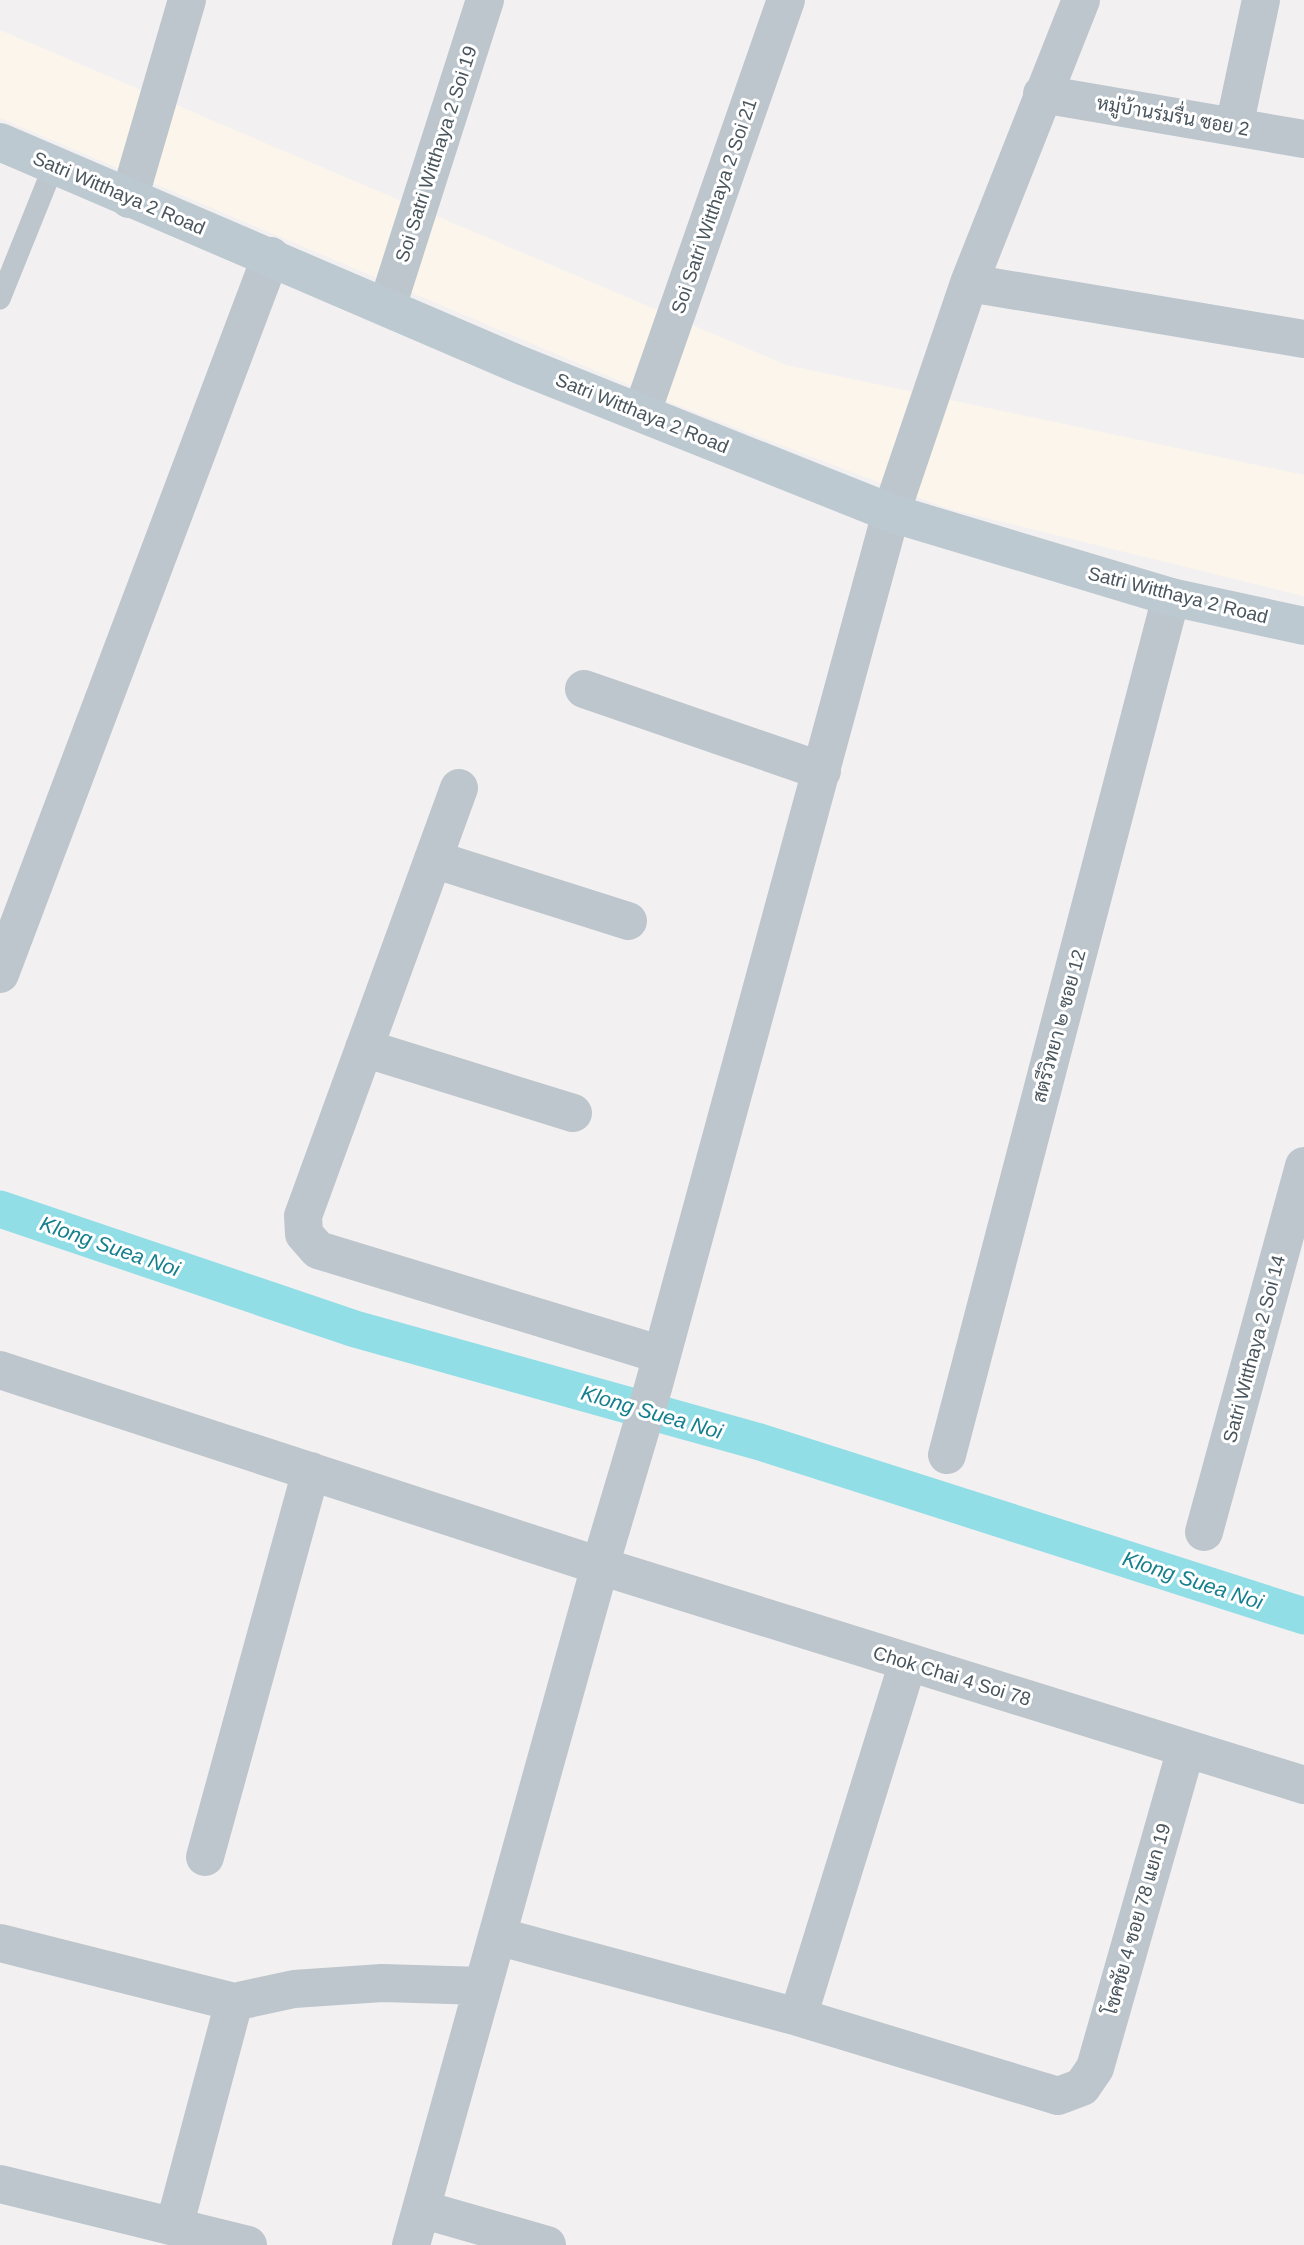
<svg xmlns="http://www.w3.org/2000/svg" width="1304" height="2245" viewBox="0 0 1304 2245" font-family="Arial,Sarabun,sans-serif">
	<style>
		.commercial { fill: #fbf5ec }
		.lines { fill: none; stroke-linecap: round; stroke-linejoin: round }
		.canal { stroke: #92dee7; stroke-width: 37 }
		.lane { stroke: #bdc6cc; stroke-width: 21 }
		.street { stroke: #bdc6cc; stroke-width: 38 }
		.secondary { stroke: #bdc9d1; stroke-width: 38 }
		.labels { text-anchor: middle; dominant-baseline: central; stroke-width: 6; stroke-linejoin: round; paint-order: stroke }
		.street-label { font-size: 19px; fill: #49555d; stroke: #fff }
		.water-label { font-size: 21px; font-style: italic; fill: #15808d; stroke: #fff }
	</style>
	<rect width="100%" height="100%" fill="#f3f0f1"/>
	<path class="commercial" d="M0 30 786 365 1304 475V596L946 508 674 404 0 118Z"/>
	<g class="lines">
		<path class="canal" d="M0 1209 355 1329 760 1442 1304 1616"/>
		<path class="lane" d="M0 299 54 165"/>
		<path class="street" d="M1042 94 1304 139
			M1234 127 1261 0
			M129 199 187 0
			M969 283 1304 339
			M387 307 485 0
			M642 412 786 0
			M584 689 822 771
			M459 788 303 1216 304 1234 318 1250 662 1355
			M433 859 628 921
			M0 974 271 256
			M364 1048 573 1113
			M0 1370 600 1566 1304 1785
			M947 1455 1171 597
			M1204 1532 1304 1166
			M205 1857 311 1471
			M497 1936 798 2017 1058 2096 1082 2087 1095 2068 1186 1749
			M0 1943 234 2002 294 1989 382 1983 483 1986
			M798 2017 908 1662
			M0 2184 248 2245
			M421 2209 547 2245
			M174 2227 234 2002
			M411 2245 600 1566 653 1388 891 513 969 283 1081 0"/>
		<path class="secondary" d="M0 142 520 365 891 513 1171 597 1304 626"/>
	</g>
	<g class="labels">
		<g class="street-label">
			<text transform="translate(1173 116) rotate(10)">หมู่บ้านร่มรื่น ซอย 2</text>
			<text transform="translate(436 154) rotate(-72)">Soi Satri Witthaya 2 Soi 19</text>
			<text transform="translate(119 193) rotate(23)">Satri Witthaya 2 Road</text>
			<text transform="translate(714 206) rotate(-71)">Soi Satri Witthaya 2 Soi 21</text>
			<text transform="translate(642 413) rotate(22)">Satri Witthaya 2 Road</text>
			<text transform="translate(1178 595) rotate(14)">Satri Witthaya 2 Road</text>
			<text transform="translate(1059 1026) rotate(-75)">สตรีวิทยา ๒ ซอย 12</text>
			<text transform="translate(1254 1349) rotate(-75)">Satri Witthaya 2 Soi 14</text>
			<text transform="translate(952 1676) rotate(17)">Chok Chai 4 Soi 78</text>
			<text transform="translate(1137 1919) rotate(-74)">โชคชัย 4 ซอย 78 แยก 19</text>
		</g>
		<g class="water-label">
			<text transform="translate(110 1246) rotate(19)">Klong Suea Noi</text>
			<text transform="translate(652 1412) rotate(16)">Klong Suea Noi</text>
			<text transform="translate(1193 1580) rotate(18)">Klong Suea Noi</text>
		</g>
	</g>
</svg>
